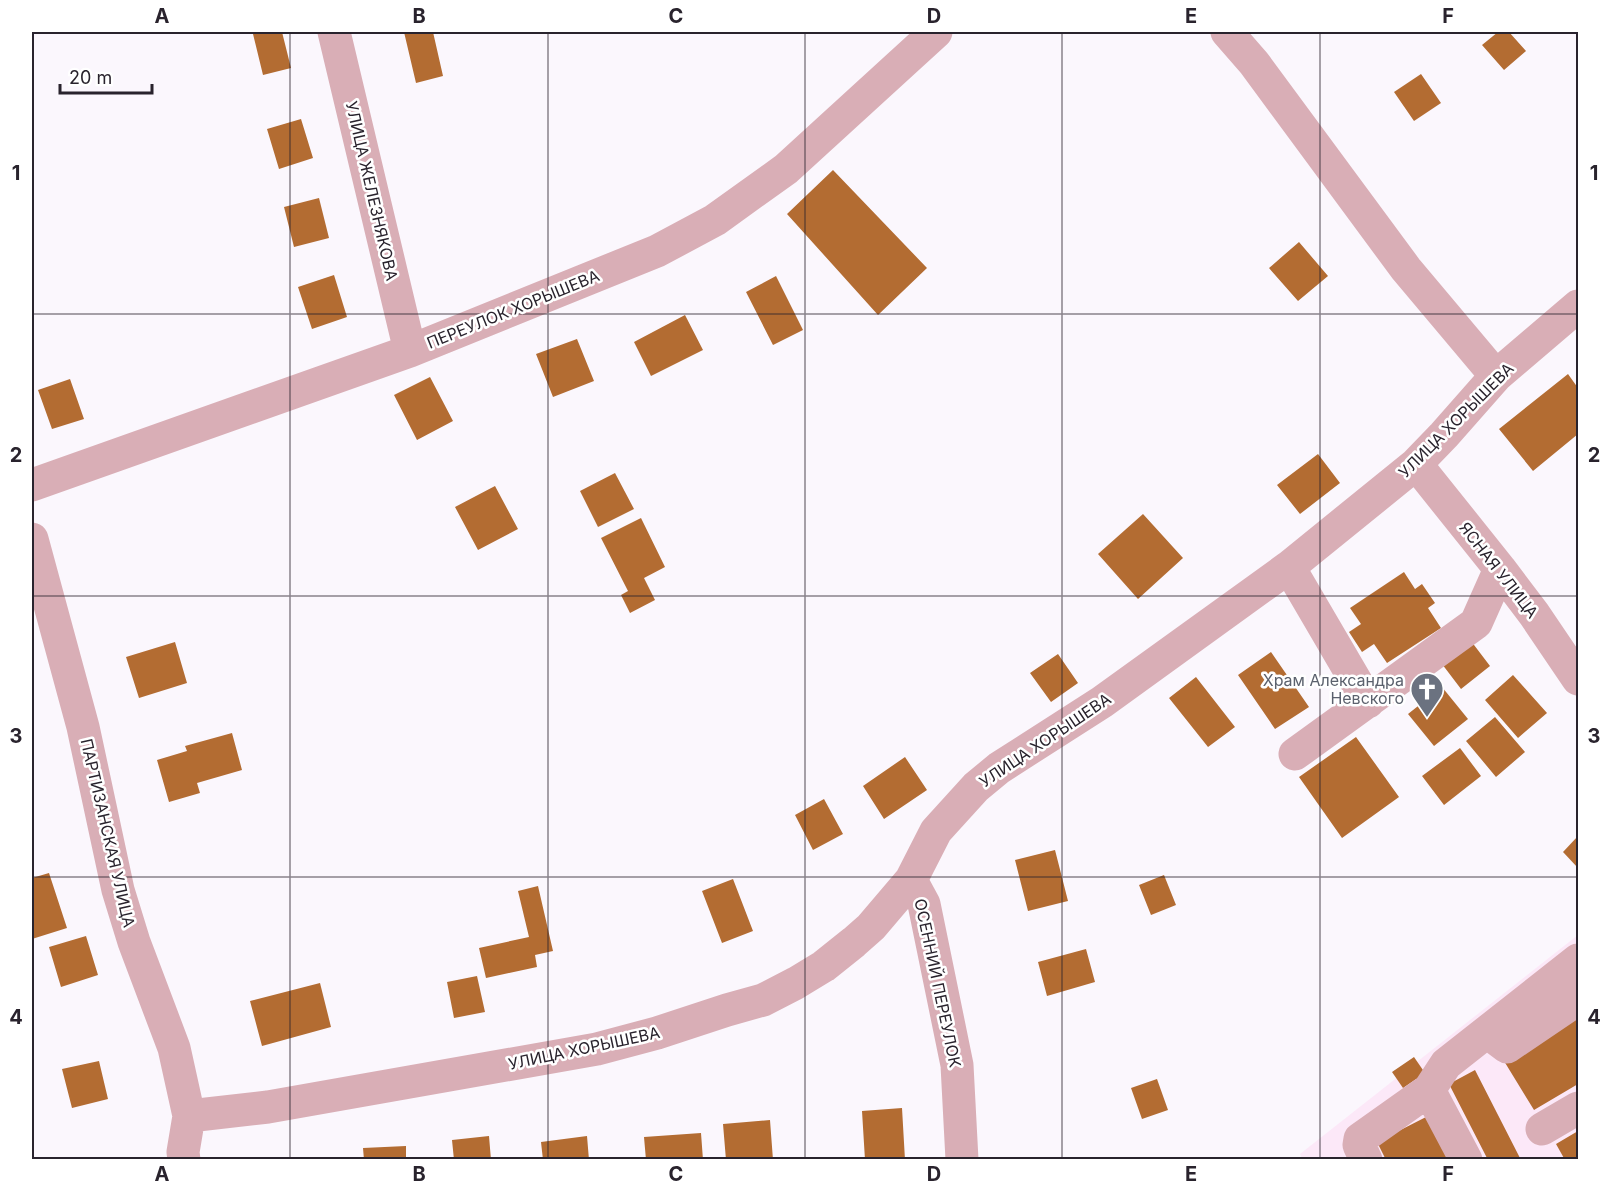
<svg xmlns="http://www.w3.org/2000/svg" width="1610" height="1191" viewBox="0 0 1610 1191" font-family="Inter,sans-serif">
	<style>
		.industrial { fill: #fce8f8 }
		.building { fill: #b36c32 }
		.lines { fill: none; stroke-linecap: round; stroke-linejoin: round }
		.minor { stroke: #d9aeb6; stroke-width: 33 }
		.grid { fill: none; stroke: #29232d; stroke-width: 1.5; stroke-opacity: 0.55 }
		.labels { text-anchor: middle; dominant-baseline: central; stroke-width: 5; stroke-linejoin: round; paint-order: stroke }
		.street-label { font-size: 16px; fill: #29232d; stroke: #fff }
		.worship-label { font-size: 16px; fill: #5b616d; stroke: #fff; text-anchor: end }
		.neatline { fill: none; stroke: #29232d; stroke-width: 2 }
		.grid-label { font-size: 20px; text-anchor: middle; font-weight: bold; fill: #29232d }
	</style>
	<rect width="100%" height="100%" fill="#fbf7fd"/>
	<path class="industrial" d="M1578 935V1159L1303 1160 1300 1154Z"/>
	<path class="building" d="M261 32H282L291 68 263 75 253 34Z
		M404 32H433L443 76 416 83Z
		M1498 32H1509L1526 51 1504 70 1482 45Z
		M1421 74 1441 103 1414 121 1394 92Z
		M301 119 313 158 279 169 267 129Z
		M833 170 927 268 878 315 787 214Z
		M319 198 329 238 294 247 284 207Z
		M1299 242 1328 276 1298 301 1269 268Z
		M334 275 347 317 312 329 298 287Z
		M776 276 803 330 773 345 746 292Z
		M685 315 703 350 651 376 634 342Z
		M577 339 594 381 553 397 536 354Z
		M1568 374 1578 388V434L1533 471 1499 429Z
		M430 377 453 421 417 440 394 395Z
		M70 379 84 419 52 429 38 390Z
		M1318 454 1340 483 1300 514 1277 485Z
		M615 473 634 509 598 527 580 491Z
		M495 486 518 529 478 550 455 507Z
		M1143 514 1183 558 1138 599 1098 554Z
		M641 518 665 567 644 578 655 600 630 613 621 595 628 591 601 538Z
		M1404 572 1415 589 1422 584 1435 603 1428 608 1441 628 1387 663 1374 644 1362 652 1349 632 1361 624 1350 608Z
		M1471 641 1490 666 1461 689 1442 664Z
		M175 642 187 683 139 698 126 657Z
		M1271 652 1309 707 1275 729 1238 675Z
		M1058 654 1078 683 1051 702 1030 673Z
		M1513 675 1547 713 1518 738 1485 700Z
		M1196 677 1235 727 1208 747 1169 698Z
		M1442 687 1468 719 1434 746 1408 714Z
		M1495 717 1525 752 1496 777 1466 741Z
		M232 733 242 770 197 783 200 793 169 802 157 760 187 751 185 746Z
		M1356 737 1399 797 1342 838 1299 777Z
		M1460 748 1481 776 1444 805 1422 776Z
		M905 757 927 790 884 819 863 786Z
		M824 799 843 834 813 850 795 815Z
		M1578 836V868L1563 852Z
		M1055 850 1068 901 1028 911 1015 860Z
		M49 873 67 928 32 939V878Z
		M1164 875 1176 905 1151 915 1139 885Z
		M733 879 753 931 722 943 702 891Z
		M538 886 553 951 535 955 537 967 486 978 479 948 529 937 518 891Z
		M86 936 98 975 61 987 49 947Z
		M1086 949 1095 982 1047 996 1038 962Z
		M477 976 485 1012 454 1018 447 982Z
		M320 983 331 1027 262 1046 250 1001Z
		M1578 1016V1084L1534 1110 1504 1061Z
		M1414 1057 1425 1073 1403 1088 1392 1072Z
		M99 1061 108 1099 72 1108 62 1069Z
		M1475 1070 1521 1160H1488L1449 1084Z
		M1157 1079 1168 1110 1142 1119 1131 1088Z
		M902 1108 905 1160H865L862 1111Z
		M1426 1117 1448 1160H1386L1377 1142Z
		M770 1120 773 1160H726L723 1124Z
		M1578 1131V1160H1565L1556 1144Z
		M701 1133 703 1160H646L644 1137Z
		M489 1136 491 1160H454L452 1140Z
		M587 1136 589 1160H543L541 1142Z
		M406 1146V1160H364L363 1148Z"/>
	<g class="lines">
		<path class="minor" d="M334 32 410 351
			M1227 32 1254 63 1406 269 1496 376
			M1416 464 1500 569 1534 614 1578 679
			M32 485 410 351 657 251 715 220 786 169 936 32
			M32 539 83 727 118 890 134 942 174 1048 189 1116 183 1152 184 1160
			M1289 567 1368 702
			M1295 754 1476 623 1500 569
			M911 880 924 904 957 1065 962 1160
			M1487 1032 1507 1047 1578 999
			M1429 1090 1466 1160
			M189 1116 268 1107 597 1049 657 1033 727 1010 763 1000 796 983 824 966 854 942 871 927 911 880 936 831 976 787 999 768 1102 702 1289 567 1416 464 1444 435 1496 376 1578 306
			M1542 1129 1578 1108
			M1366 1160 1359 1145 1360 1139 1429 1090 1446 1064 1578 960"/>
	</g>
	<path class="grid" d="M290 32V1160M548 32V1160M805 32V1160M1062 32V1160M1320 32V1160M32 314H1578M32 596H1578M32 877H1578"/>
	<defs>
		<symbol id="church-pin" viewBox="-11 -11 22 30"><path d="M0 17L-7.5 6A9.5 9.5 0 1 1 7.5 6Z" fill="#6b7280" stroke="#fff"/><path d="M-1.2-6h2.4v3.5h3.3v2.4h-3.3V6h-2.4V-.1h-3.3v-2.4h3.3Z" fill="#fff"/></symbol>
	</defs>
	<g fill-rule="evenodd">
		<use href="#church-pin" x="1408" y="670" width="38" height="52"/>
	</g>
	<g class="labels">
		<g class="street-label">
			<text transform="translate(372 191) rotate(77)">УЛИЦА ЖЕЛЕЗНЯКОВА</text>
			<text transform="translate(513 309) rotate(-22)">ПЕРЕУЛОК ХОРЫШЕВА</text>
			<text transform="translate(1456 420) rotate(-45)">УЛИЦА ХОРЫШЕВА</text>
			<text transform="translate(1499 570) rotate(52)">ЯСНАЯ УЛИЦА</text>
			<text transform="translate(1045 740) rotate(-34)">УЛИЦА ХОРЫШЕВА</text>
			<text transform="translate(108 833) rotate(77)">ПАРТИЗАНСКАЯ УЛИЦА</text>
			<text transform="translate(938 983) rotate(78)">ОСЕННИЙ ПЕРЕУЛОК</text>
			<text transform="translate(584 1048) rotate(-12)">УЛИЦА ХОРЫШЕВА</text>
		</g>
		<g class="worship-label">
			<text x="1404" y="680">Храм Александра<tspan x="1404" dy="18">Невского</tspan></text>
		</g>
	</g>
	<rect width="1610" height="1191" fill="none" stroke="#ffffff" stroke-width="66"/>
	<path d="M60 84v9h92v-9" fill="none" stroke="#29232d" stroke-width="3"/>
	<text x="69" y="84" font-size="18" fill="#29232d" stroke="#ffffff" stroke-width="4.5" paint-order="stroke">20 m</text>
	<rect x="33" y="33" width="1544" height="1125" class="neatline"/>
	<g class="grid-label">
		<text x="162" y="23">A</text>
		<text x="419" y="23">B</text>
		<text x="676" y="23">C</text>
		<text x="934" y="23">D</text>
		<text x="1191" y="23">E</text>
		<text x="1448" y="23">F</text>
		<text x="16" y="180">1</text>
		<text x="1594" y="180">1</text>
		<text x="16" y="462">2</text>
		<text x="1594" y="462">2</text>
		<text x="16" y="743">3</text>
		<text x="1594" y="743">3</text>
		<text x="16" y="1024">4</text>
		<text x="1594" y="1024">4</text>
		<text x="162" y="1181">A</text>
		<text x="419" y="1181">B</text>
		<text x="676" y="1181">C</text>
		<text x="934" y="1181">D</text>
		<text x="1191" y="1181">E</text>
		<text x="1448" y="1181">F</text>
	</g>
</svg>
